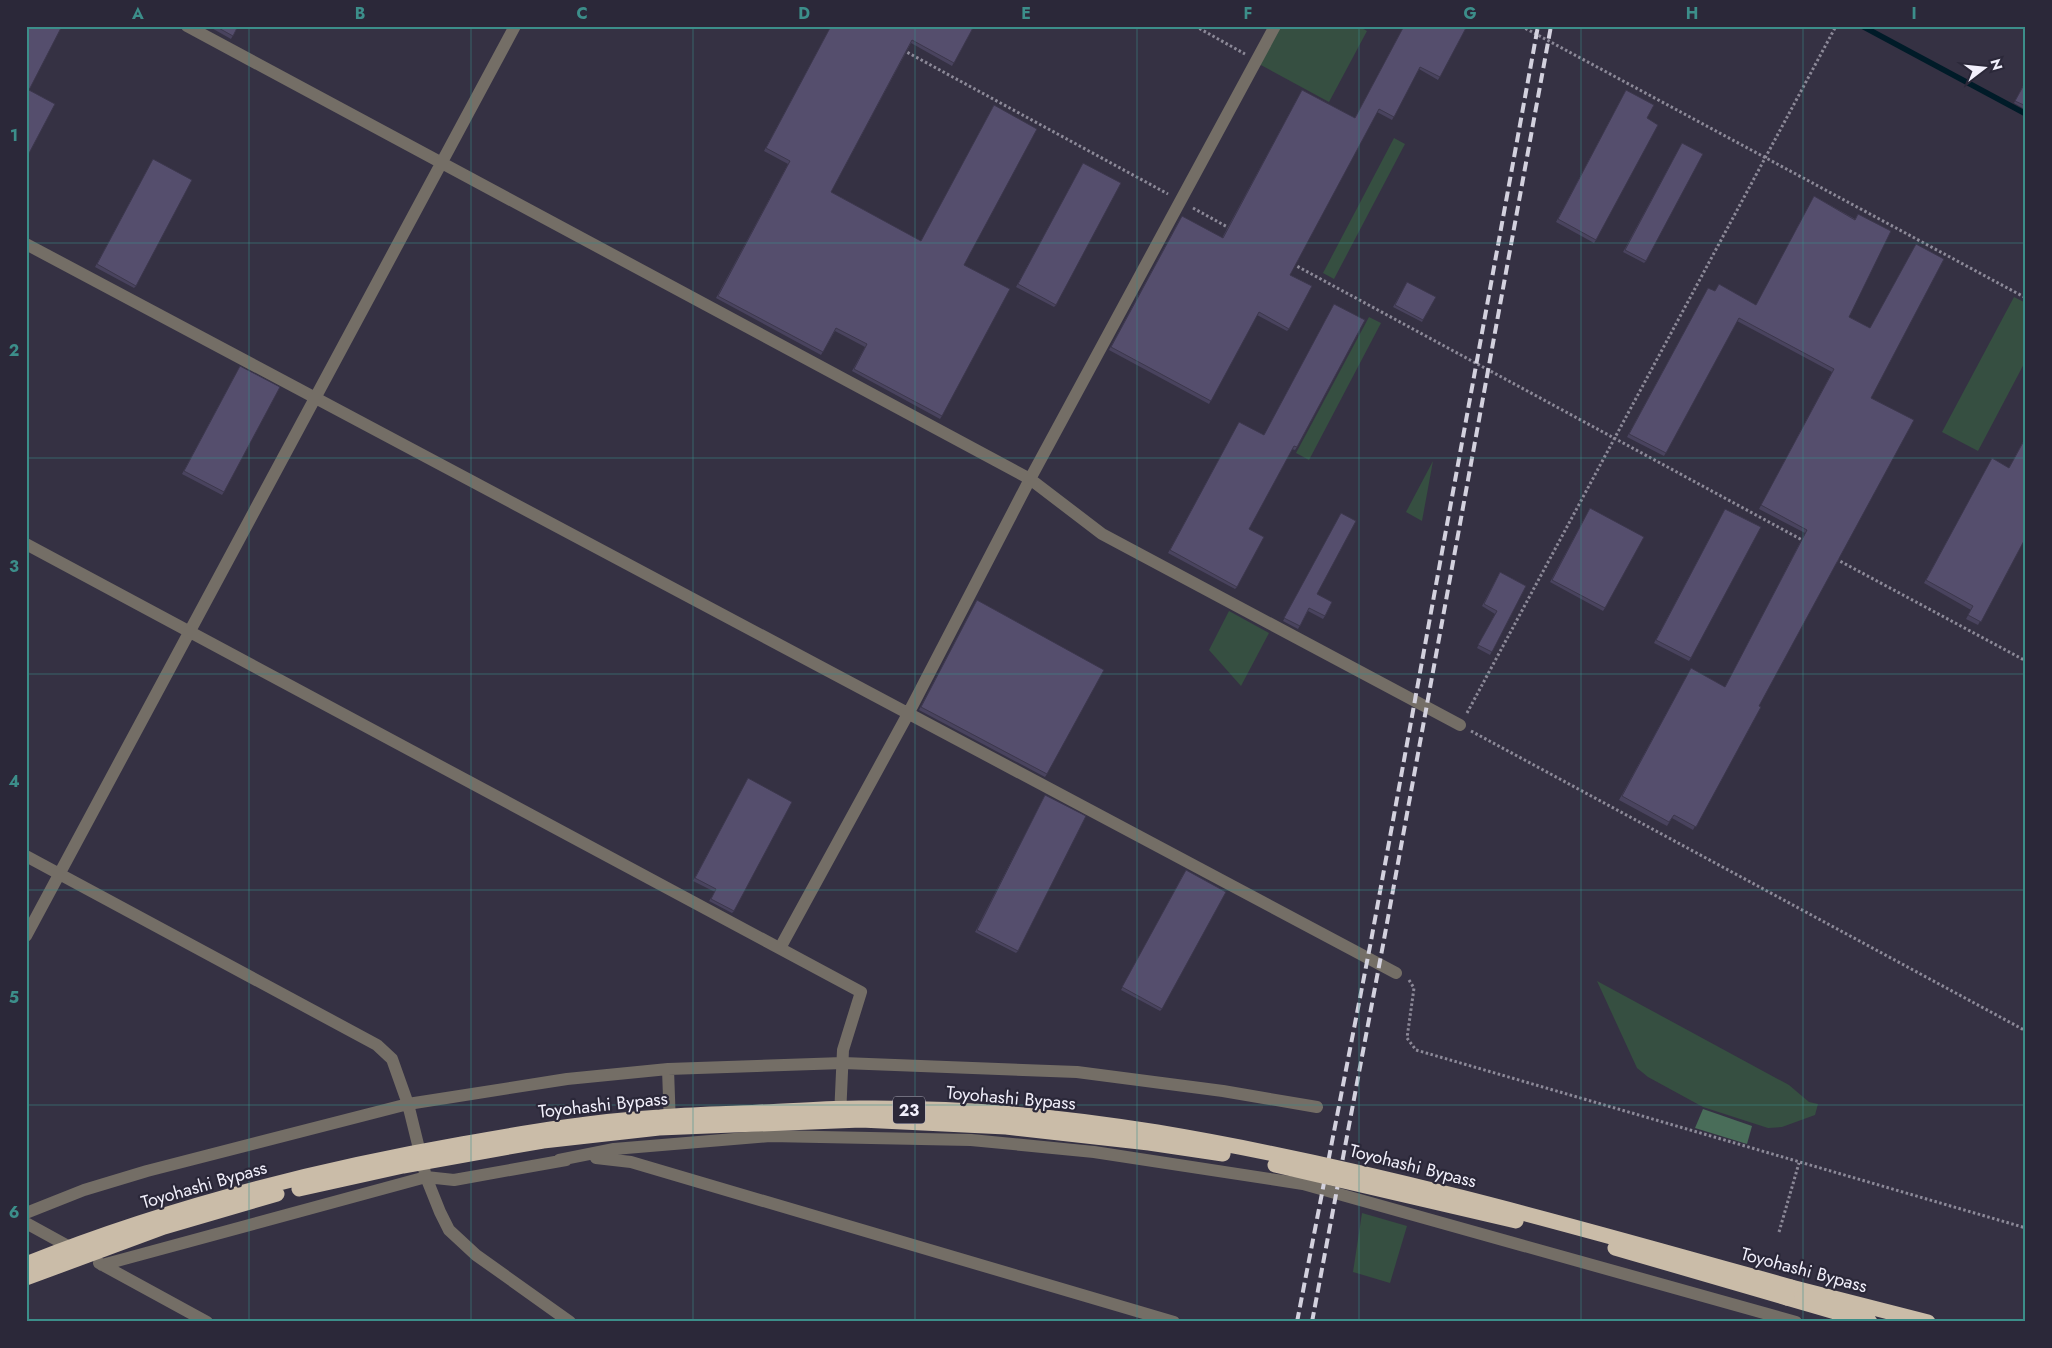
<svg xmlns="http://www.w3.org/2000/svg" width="2052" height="1348" viewBox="0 0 2052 1348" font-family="Jost,sans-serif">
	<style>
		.green { fill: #364f41 }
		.forest { fill: #496d59 }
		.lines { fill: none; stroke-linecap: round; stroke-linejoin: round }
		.stream { stroke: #001b28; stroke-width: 5.5 }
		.path { stroke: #8c8998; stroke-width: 3; stroke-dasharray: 2.5 2.5; stroke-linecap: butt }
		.street { stroke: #746e66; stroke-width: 12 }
		.highway { stroke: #cabca8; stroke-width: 15 }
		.rail { stroke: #d3d1de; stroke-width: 4; stroke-dasharray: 10 5; stroke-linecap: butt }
		.highway-bridge { stroke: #cabca8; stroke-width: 15 }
		.wall { fill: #49435e }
		.building { fill: #554e6d; stroke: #3c374c }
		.grid { fill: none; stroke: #3c8e8a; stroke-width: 1; stroke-opacity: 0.55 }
		.labels { text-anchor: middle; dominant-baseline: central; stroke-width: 4.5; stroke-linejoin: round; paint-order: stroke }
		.shield { fill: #2b2839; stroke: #b6b4c2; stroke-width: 1 }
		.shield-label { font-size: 16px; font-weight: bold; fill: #f2f0fc }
		.street-label { font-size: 18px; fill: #f2f0fc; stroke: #2b2839 }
		.neatline { fill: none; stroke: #3c8e8a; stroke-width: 2 }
		.grid-label { font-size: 16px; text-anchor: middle; font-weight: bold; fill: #3c8e8a }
	</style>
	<rect width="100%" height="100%" fill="#353143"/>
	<path class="green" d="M1279 26H1358L1367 31 1329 102 1259 64Z
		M1394 138 1405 144 1334 279 1323 273Z
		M2014 297 2026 303V360L1978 451 1942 432Z
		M1369 317 1381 323 1309 460 1296 453Z
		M1433 461 1422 521 1406 512Z
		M1229 611 1269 633 1241 686 1209 650Z
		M1597 981 1789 1085 1809 1102 1818 1104 1815 1115 1782 1127 1768 1128 1703 1107 1648 1077 1637 1068Z
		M1362 1213 1407 1226 1390 1283 1353 1272Z"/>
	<path class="forest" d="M1703 1109 1752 1126 1747 1144 1695 1128Z"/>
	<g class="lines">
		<path class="stream" d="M1862 26 2026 114"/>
		<path class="path" d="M1195 26 1245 54
			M1521 26 2026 298
			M903 50 1168 194
			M1193 208 1231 229
			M1293 264 1804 541
			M1836 559 2026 661
			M1467 713 1836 26
			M1471 731 2026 1031
			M1409 980 1414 988 1407 1038 1416 1050 2026 1228
			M1779 1232 1799 1163"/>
		<path class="street" d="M187 26 1030 479 1102 534 1460 725
			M26 244 1396 973
			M26 544 861 992 843 1050 840 1116
			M26 856 377 1045 392 1059 408 1104 426 1177 440 1212 449 1230 476 1255 570 1322
			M26 936 515 26
			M780 948 908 714 1030 479 1275 26
			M670 1126 668 1069 843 1063 1077 1072 1223 1091 1317 1107
			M596 1158 631 1162 1174 1322
			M559 1160 614 1149 770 1136 971 1140 1094 1152 1303 1184 1796 1322
			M26 1213 84 1190 147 1171 408 1104 567 1079 668 1069
			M26 1223 77 1251
			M99 1263 207 1322
			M102 1265 426 1177 454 1180 566 1160"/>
		<path class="highway" d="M1791 1287 1928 1322
			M1787 1298 1870 1322"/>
		<path class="rail" d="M1297 1322 1371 941 1538 26
			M1312 1322 1383 945 1551 26"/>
		<path class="highway-bridge" d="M1275 1165 1516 1221
			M299 1189 403 1166 543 1141 659 1128 861 1120 1006 1127 1149 1143 1223 1154
			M1615 1248 1787 1298
			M26 1264C166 1208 314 1170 462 1144 528 1132 594 1121 660 1117 693 1114 726 1114 760 1112 793 1111 826 1108 859 1108 958 1107 1060 1116 1157 1132 1372 1168 1581 1228 1791 1287
			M26 1278 164 1227 277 1194"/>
	</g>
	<path class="wall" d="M208 26H238L231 39Z
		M831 26H974L952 66 911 43 831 192 921 241 994 105 964 265 942 416 940 419 852 371 865 347 835 331 821 355 716 298 788 164 764 151Z
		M1404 26H1467L1438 80 1419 69 1392 120 1377 112 1290 275 1289 329 1287 331 1257 315 1209 404 1109 350 1180 219 1222 238 1302 90 1355 118Z
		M2026 80V110L2014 103Z
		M1626 90 1647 118 1596 240 1594 243 1556 222Z
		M1682 143 1646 261 1644 263 1623 252Z
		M153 159 136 286 134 288 95 267Z
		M1083 163 1056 305 1054 307 1016 287Z
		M1814 196 1855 219 1858 214 1849 317 1870 328 1916 244 1871 398 1759 706 1693 830 1672 818 1667 826 1619 800 1691 668 1725 687 1805 533 1759 509 1832 372 1737 321 1664 456 1627 437 1708 288 1715 291 1719 284 1756 305Z
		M1407 282 1423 320 1422 322 1393 307Z
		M1334 304 1297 447 1295 450 1292 449 1249 529 1237 587 1235 589 1168 553 1239 422 1264 435Z
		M240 366 224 492 222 495 182 474Z
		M2026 436V537L1978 625 1966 619 1971 610 1924 583 1990 462 1992 458 2009 468Z
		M1590 508 1605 608 1603 611 1550 582Z
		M1725 509 1691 658 1689 661 1654 643Z
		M1341 513 1317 594 1325 616 1323 619 1308 611 1298 629 1283 621Z
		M1500 572 1526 586 1490 655 1477 648 1495 614 1482 606Z
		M977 600 1047 774 1045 777 919 710Z
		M748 778 734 911 732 913 709 901 715 892 693 881Z
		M1045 795 1018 951 1016 953 975 932Z
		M1184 873 1162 1009 1160 1011 1121 990Z"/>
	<path class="building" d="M26 26H62L29 90 55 104 26 159Z
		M215 26H238L233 36Z
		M831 26H974L954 63 912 40 831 192 921 241 994 105 1037 129 964 265 1010 289 942 416 854 369 867 344 836 328 823 352 718 296 790 161 766 148Z
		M1404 26H1467L1440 77 1420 67 1394 117 1379 109 1290 275 1312 286 1289 329 1259 312 1211 401 1111 347 1182 216 1223 238 1302 90 1355 118Z
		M2026 81V106L2015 101Z
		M1626 90 1654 105 1647 118 1658 125 1596 240 1558 219Z
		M1682 143 1703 154 1646 261 1625 250Z
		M153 159 192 180 136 286 97 264Z
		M1083 163 1121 183 1056 305 1018 284Z
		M1814 196 1855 220 1858 214 1891 231 1849 317 1870 328 1916 244 1944 259 1871 398 1914 420 1759 706 1761 707 1696 827 1674 815 1669 822 1622 796 1691 668 1725 687 1807 530 1761 505 1834 369 1739 318 1666 453 1629 434 1708 288 1715 291 1719 284 1756 305Z
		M1407 282 1436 297 1423 320 1395 305Z
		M1334 304 1365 320 1297 447 1294 446 1249 529 1264 537 1237 587 1170 550 1239 422 1264 435Z
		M240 366 280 387 224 492 184 471Z
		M2026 437V537L1981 622 1968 615 1973 606 1926 580 1992 458 2009 468Z
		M1590 508 1644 537 1605 608 1552 580Z
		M1725 509 1761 527 1691 658 1656 640Z
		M1341 513 1356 521 1317 594 1332 602 1325 616 1309 608 1300 626 1284 618Z
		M1500 572 1526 586 1492 652 1478 645 1497 611 1484 604Z
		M977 600 1104 670 1047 774 921 707Z
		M748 778 792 802 734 911 711 899 716 889 695 878Z
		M1045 795 1086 816 1018 951 977 930Z
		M1186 870 1226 892 1162 1009 1122 987Z"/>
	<path class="grid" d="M249 26V1322M471 26V1322M693 26V1322M915 26V1322M1137 26V1322M1359 26V1322M1581 26V1322M1803 26V1322M26 243H2026M26 458H2026M26 674H2026M26 890H2026M26 1105H2026"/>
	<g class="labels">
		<rect class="shield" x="893" y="1096.5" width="32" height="27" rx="4"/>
		<g class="shield-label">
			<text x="909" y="1110">23</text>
		</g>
		<g class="street-label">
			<text transform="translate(1011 1098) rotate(5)">Toyohashi Bypass</text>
			<text transform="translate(603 1105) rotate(-6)">Toyohashi Bypass</text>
			<text transform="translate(1413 1166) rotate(14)">Toyohashi Bypass</text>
			<text transform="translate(204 1185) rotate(-16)">Toyohashi Bypass</text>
			<text transform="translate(1804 1270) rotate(15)">Toyohashi Bypass</text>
		</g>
	</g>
	<rect width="2052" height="1348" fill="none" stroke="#2b2839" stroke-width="55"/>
	<g transform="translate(1984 68) rotate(74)" stroke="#2b2839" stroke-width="4" paint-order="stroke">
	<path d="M0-4L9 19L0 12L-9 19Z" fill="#f2f0fc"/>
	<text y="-8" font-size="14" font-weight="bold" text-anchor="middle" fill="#f2f0fc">N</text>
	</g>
	<rect x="28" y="28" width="1996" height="1292" class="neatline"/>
	<g class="grid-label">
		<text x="138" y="19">A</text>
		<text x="360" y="19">B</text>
		<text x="582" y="19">C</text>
		<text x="804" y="19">D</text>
		<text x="1026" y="19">E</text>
		<text x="1248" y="19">F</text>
		<text x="1470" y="19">G</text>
		<text x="1692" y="19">H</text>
		<text x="1914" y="19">I</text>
		<text x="14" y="141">1</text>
		<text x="14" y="356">2</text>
		<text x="14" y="572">3</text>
		<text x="14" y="787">4</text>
		<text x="14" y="1003">5</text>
		<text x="14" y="1218">6</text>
	</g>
</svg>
